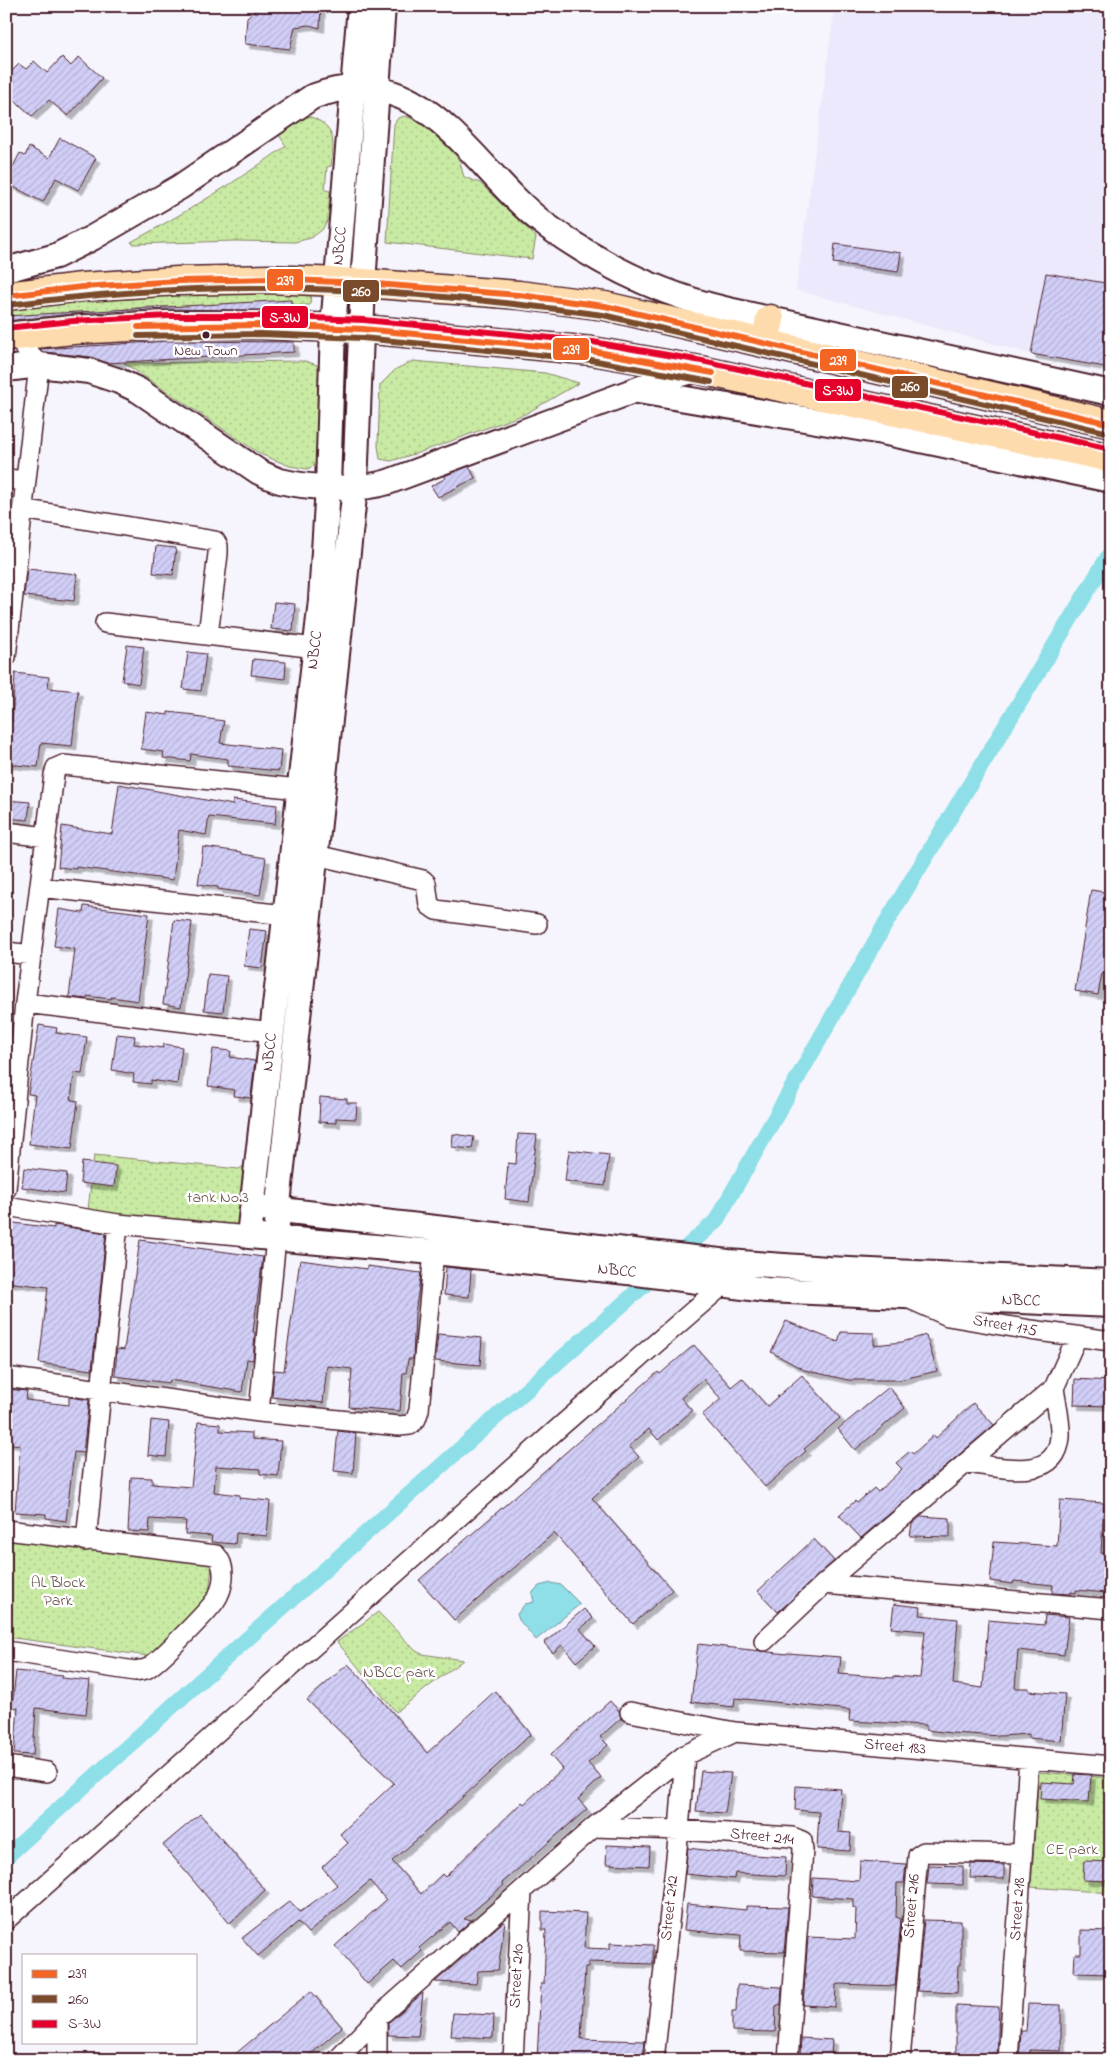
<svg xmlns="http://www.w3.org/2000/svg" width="1117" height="2066" viewBox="0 0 1117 2066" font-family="'Indie Flower',sans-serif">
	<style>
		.built { fill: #ebe9fb }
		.grass { fill: url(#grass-dots); stroke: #898467 }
		.water { fill: #8edfe7; stroke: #73929c }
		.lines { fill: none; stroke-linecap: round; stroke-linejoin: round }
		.canal { stroke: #8edfe7; stroke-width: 16 }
		.building { fill: url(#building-hatch); stroke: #4a1f2b; filter: url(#shadow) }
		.minor-casing { stroke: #4a1f2b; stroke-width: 22 }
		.tertiary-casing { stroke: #4a1f2b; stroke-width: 28 }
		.primary-casing { stroke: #4a1f2b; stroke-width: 31 }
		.minor { stroke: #fff; stroke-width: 19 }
		.tertiary { stroke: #fff; stroke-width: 24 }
		.primary { stroke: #fedbac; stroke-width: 28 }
		.bus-1-casing { stroke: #fff; stroke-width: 10 }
		.bus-2-casing { stroke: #fff; stroke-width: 10 }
		.bus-3-casing { stroke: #fff; stroke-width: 10 }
		.bus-1 { stroke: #f26522; stroke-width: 6 }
		.bus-2 { stroke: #7a4b2a; stroke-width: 6 }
		.bus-3 { stroke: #e4002b; stroke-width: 6 }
		.bus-dot { fill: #4a1f2b; stroke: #fff; stroke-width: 2 }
		.labels { text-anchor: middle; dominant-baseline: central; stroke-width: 5; stroke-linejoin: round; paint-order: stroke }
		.bus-label { font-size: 15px; fill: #4a1f2b; stroke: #fff }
		.street-label { font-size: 16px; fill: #4a1f2b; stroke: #fff }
		.park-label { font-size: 16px; fill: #6a5249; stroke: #fff }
		.line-badge { stroke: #fff; stroke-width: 2 }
		.badge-label { font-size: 14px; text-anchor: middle; font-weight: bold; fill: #fff }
	</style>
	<defs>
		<pattern id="grass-dots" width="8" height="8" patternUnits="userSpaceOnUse" patternTransform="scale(1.25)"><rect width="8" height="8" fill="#c8eaa3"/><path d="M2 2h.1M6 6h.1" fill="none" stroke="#adc88c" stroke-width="1.8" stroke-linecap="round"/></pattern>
		<pattern id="building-hatch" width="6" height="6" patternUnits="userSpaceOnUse" patternTransform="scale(1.25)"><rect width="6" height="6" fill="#d1cef7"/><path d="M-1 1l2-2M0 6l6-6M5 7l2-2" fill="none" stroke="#b5b0d4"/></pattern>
		<filter id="shadow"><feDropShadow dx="4.5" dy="4.5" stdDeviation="0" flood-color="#0004"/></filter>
	</defs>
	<rect width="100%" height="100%" fill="#f6f5fd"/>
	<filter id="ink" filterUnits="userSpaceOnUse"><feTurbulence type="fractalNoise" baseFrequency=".02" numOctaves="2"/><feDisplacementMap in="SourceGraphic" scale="10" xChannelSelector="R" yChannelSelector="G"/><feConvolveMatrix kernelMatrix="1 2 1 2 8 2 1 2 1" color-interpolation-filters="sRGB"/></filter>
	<g filter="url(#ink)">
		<path class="built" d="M835 6 875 9 876 6H1096L1111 8V284L1046 273 1031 354 796 290Z"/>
		<path class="grass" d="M308 116C337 126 334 140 331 166L327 167 325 190 330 191 328 220 322 230 311 238 295 242 234 241 133 244 131 242C185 213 236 182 286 146L276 130 294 118Z
			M405 116C420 120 450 144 458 158 461 164 462 171 464 177L480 183 536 237 532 259 387 242 394 124 398 118Z
			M311 291 310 305 145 307 6 322V304L108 295Z
			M305 361 317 365 323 381 320 451 316 465 307 469 290 466 262 455 124 363Z
			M413 361 545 373 579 383 525 414 421 452 391 461 380 459 378 446 380 385 396 369Z
			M94 1155 239 1169 250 1162 249 1232 88 1211Z
			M6 1535 212 1563 209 1595 149 1656 6 1637Z
			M378 1612 416 1651 422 1654 463 1660 396 1712 337 1642Z
			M1039 1772 1111 1778V1893L1031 1887Z"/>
		<path class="water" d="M551 1583 561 1585 580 1604 536 1640 519 1620 517 1614 525 1604 534 1602 532 1593 539 1586Z"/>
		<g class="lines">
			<path class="canal" d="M6 1857 200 1681 716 1221 887 921 1111 552"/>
		</g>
		<path class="building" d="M266 6H321L320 28 309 25 295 27 290 49 245 44 247 17 259 7Z
			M62 57 71 66 79 57 102 78 68 116 49 100 32 116 6 92V77L19 64 26 69 34 61 47 73Z
			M60 138 96 158 78 190 56 178 43 202 6 183V180L20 153 25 156 29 147 49 158Z
			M835 244 901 253 898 272 833 263Z
			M1046 273 1111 284V368L1031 354Z
			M291 300 292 311 168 309 71 314 6 321V316Z
			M169 341 294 342V352L107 363 91 357 42 352 40 349Z
			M469 466 475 478 438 497 431 486 446 478 444 476Z
			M156 546 176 548 173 575 153 573Z
			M27 569 77 574 74 601 24 596Z
			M274 602 295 604 293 631 271 629Z
			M127 645 144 647 139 684 122 681Z
			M188 652 206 654 201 691 183 689Z
			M253 659 286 662 285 679 251 675Z
			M15 673 49 677 48 688 78 691 72 746 41 743 38 767 6 764V744L9 722H12Z
			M146 712 168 715V712L195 715V717L224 721 220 743 281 750 279 771 228 766V759L191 754 190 761 163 758 164 752 141 749Z
			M119 784 233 805V800L277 805 275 824 209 817 206 835 179 830 173 880 76 867V869L58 867 62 826 112 834Z
			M6 800 30 802 28 820 6 818Z
			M203 847 242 852V854L266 858 260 895 218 889V887L198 884Z
			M1091 890 1111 893V975L1102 973 1098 995 1075 991Z
			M84 906 149 914 138 1001 111 997V999L87 996V999L69 997 75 949 54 946 59 909 83 913Z
			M174 920 192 922 181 1007 163 1004Z
			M249 929 267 931 262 968 244 966Z
			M208 974 227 976 223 1012 204 1010Z
			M39 1025 57 1028 56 1033 87 1037 82 1074 74 1073 71 1100 78 1101 72 1149 29 1144 35 1095 28 1094Z
			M117 1034 135 1036 134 1044 163 1048 164 1044 182 1047 177 1084 151 1080V1084L133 1082 134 1074 112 1070Z
			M213 1049 231 1051 230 1057 255 1061 251 1098 234 1096 235 1090 208 1086Z
			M320 1097 347 1099V1103H357L356 1119 336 1118V1123L319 1122Z
			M453 1134 474 1137 472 1149 452 1147Z
			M518 1134 537 1135 529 1202 505 1199 508 1163 516 1164Z
			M569 1150 609 1155 605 1186 565 1181Z
			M82 1162 116 1166 114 1187 80 1183Z
			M24 1168 67 1173 65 1193 22 1187Z
			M6 1222 54 1228V1225L106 1233 92 1370 39 1363 48 1287 6 1282Z
			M140 1240 263 1257 253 1332 255 1333 253 1360 247 1359 242 1392 170 1380 169 1383 115 1376 117 1349 124 1350Z
			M300 1260 367 1269V1266L421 1273 415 1313 413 1359H408L406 1373H403L400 1411 349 1407 352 1369 327 1366 323 1403 272 1397 274 1370 284 1371Z
			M446 1267 471 1270 469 1297 444 1295Z
			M786 1321 838 1342 841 1332 874 1333V1345L902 1342 926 1335 937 1371 899 1380H848L804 1370 771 1352Z
			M438 1334 482 1338 480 1365 435 1361Z
			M694 1345 731 1387 742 1378 767 1406 802 1375 840 1418 804 1449 806 1451 765 1487 702 1415 721 1399 703 1379 681 1398 692 1411 658 1440 649 1429 629 1446 639 1457 592 1498 672 1590 633 1624 554 1533 454 1620 419 1580 658 1372 660 1374Z
			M1075 1379 1111 1381V1406L1074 1405Z
			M889 1387 905 1408 855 1450 838 1429Z
			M6 1389 27 1391 26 1400 69 1405V1397L89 1400 83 1453 74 1452 66 1521 46 1518V1514L15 1512 20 1445 6 1443Z
			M973 1403 994 1425 861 1538 839 1515 855 1501 857 1503 874 1488 878 1492 902 1469 896 1463 910 1451 913 1454 934 1435 936 1438Z
			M151 1420 169 1422 166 1457 148 1455Z
			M198 1422 220 1424V1431L252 1433V1439L281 1441 278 1476 260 1474V1469L216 1466 214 1492 240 1495 239 1498 270 1501 267 1536 236 1533 235 1544 211 1542 212 1536 185 1534 186 1521 150 1519 149 1532 128 1531 131 1477 152 1478V1484L191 1487Z
			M338 1431 356 1433 353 1473 334 1471Z
			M1060 1500 1104 1503 1101 1553 1110 1554 1106 1593 1076 1590V1593L1071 1592V1594L1052 1593 1053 1585 1014 1581 1013 1584 990 1581 994 1542 1057 1546Z
			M921 1516 950 1518V1537L910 1536 912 1524Z
			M814 1539 834 1561 778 1612 758 1591Z
			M894 1604 921 1607 920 1615 958 1619 953 1684 983 1688 988 1620 1044 1625 1045 1615 1069 1617 1064 1655 1018 1650 1015 1688H1029V1691L1065 1694 1061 1741 1029 1738V1734L1001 1736 951 1733 926 1730V1725L849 1721 850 1710 735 1698 734 1707 691 1702 698 1644 787 1654V1653L841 1657 839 1674 893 1678V1676L920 1678 925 1631 891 1628Z
			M584 1609 593 1618 580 1629 595 1646 576 1662 562 1645 553 1653 544 1643Z
			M348 1664 382 1700 427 1753 495 1691 531 1734 422 1835 392 1861 421 1894 442 1874 445 1877 522 1802 524 1804 562 1769 550 1755 610 1701 619 1711 621 1718 600 1737 608 1745 588 1763 601 1778 578 1799 587 1809 502 1883 504 1885 464 1919 472 1920 458 1932 450 1922 419 1948 422 1951 402 1969 394 1961 367 1984 335 1946 386 1900 370 1881 308 1933 298 1922 258 1956 242 1938 290 1901 300 1912 337 1885 322 1867 348 1843 340 1834 394 1783 307 1700Z
			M16 1671 63 1676 62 1678 90 1681 86 1714 36 1708 33 1755 14 1754 18 1708 12 1707Z
			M701 1771 731 1773 725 1813 696 1811Z
			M1075 1774 1091 1775 1089 1802 1040 1799 1041 1782 1074 1784Z
			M796 1786 841 1789 838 1832 851 1833 850 1851 817 1849 819 1812 795 1810Z
			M200 1814 265 1890 230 1924 163 1845Z
			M607 1845 650 1847 649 1866 606 1864Z
			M688 1848 736 1854 786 1857 785 1876 735 1873 734 1879 685 1874Z
			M860 1861 906 1864 904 1883H897L896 1917 901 1919 895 1986 839 1984 836 1985 835 2007 803 2005 808 1937 855 1939 856 1908H853V1899L812 1896 813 1878 859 1881Z
			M1084 1861 1111 1862V1881L1083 1880Z
			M971 1864 1004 1865V1879L970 1878Z
			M929 1865 963 1866V1885L927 1884Z
			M687 1904 746 1910V1906L788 1907 784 1952 740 1951 741 1935 684 1930Z
			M542 1911 586 1913 584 1948 610 1949V1943L653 1945V1964L588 1962V1968H585L581 2039 645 2041 643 2060 582 2058V2060H537L541 1984H544L546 1930H542Z
			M924 1920 961 1921V1965H958L957 1993 917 1991Z
			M503 1922H505L498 1970 478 1971 476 1984 435 1982Z
			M1081 1930 1111 1931V1974L1074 1973 1075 1954H1081Z
			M737 1985 782 1987 781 2004 776 2006 775 2032 732 2031V2012H736Z
			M311 1991 342 2027 304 2060H228Z
			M423 1993 418 2036 388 2035V2023Z
			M1028 2004 1061 2005V2051L1030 2050 1029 2060H1019L1021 2031H1026Z
			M956 2005 999 2007 997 2060H956Z
			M453 2013 494 2015 493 2038 451 2036Z
			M801 2038 832 2040 831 2058 800 2056Z"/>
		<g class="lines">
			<defs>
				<path id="minor" d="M6 479 26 481
					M22 509 215 541 218 546V554L208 635
					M105 623 316 648
					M6 657 39 365 15 336
					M6 832 46 837 25 1003 6 1189
					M46 837 54 775 56 768 63 765 299 789
					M316 855 423 880 426 883 429 905 436 910 537 924
					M40 887 285 915
					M6 952 32 955
					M25 1003 272 1032
					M6 1206 118 1224 249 1236
					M910 1299 948 1316 1031 1330 1111 1341
					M6 1377 259 1412 399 1426 410 1425 416 1419 419 1410 434 1252
					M259 1412 276 1238
					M967 1463C998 1466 1056 1484 1060 1437 1061 1422 1056 1403 1054 1388
					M6 1530 216 1555C227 1567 224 1588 215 1601 208 1611 156 1665 146 1669 143 1670 138 1670 135 1671L6 1651
					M86 1541 118 1224
					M824 1584 1111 1609
					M764 1641 824 1584 1054 1388 1077 1337
					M630 1712 735 1732
					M6 1766 47 1772
					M594 1827 679 1830 792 1837 802 1841 803 1850 788 2060
					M6 1920 562 1425 724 1284
					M337 2060 377 2018 594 1827 685 1755 735 1732 1111 1766
					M377 2060V2018
					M513 2060 522 1892
					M654 2060 679 1830 685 1755
					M900 2060 918 1856 924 1852 1021 1854
					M1008 2060 1029 1759"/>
				<path id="tertiary" d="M360 6 333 327 328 486 321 600 249 1236 434 1252 637 1273 766 1290 1111 1305
					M6 270 56 256 92 238 180 187 312 97C425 54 472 171 547 226 601 265 663 295 728 310L1111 393
					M6 369 39 365 89 371 119 381 138 390 259 472C266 475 273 479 280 481 308 488 360 491 388 482L676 375 698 370
					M638 391 882 432 1111 480
					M264 1208 728 1262 828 1269 1111 1282
					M276 1238 279 1195 355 487 363 283 383 6"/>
				<path id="primary" d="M6 296 82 287 178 281 268 279 363 283 519 295 605 306 1111 424
					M6 337 73 330 169 325H261L363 329 592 351 700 370 1111 458
					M765 343 770 319"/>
			</defs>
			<use href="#minor" class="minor-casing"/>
			<use href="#tertiary" class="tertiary-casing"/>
			<use href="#primary" class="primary-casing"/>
			<use href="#minor" class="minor"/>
			<use href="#tertiary" class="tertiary"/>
			<use href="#primary" class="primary"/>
			<defs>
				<path id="bus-1" d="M6 296 82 287 178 281 268 279 363 283 519 295 605 306 1111 424
					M138 327 261 325 363 329 592 351 713 373"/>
				<path id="bus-2" d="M7 305C93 294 180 287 268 288 380 289 493 300 603 315L1109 433
					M138 336 261 334 362 338 591 360 711 382"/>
				<path id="bus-3" d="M6 328 73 321 169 316H261L364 320 593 342 702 361 1111 449"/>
			</defs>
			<use href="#bus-1" class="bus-1-casing"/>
			<use href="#bus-2" class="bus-2-casing"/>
			<use href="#bus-3" class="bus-3-casing"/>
			<use href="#bus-1" class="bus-1"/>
			<use href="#bus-2" class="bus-2"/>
			<use href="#bus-3" class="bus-3"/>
		</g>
	</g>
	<circle class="bus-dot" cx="206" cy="335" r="4.5"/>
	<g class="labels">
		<g class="bus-label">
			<text x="206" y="351">New Town</text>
		</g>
		<g class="street-label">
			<text transform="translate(340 246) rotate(-85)">NBCC</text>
			<text transform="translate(315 650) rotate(-83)">NBCC</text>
			<text transform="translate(270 1052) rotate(-84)">NBCC</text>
			<text transform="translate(617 1271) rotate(6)">NBCC</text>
			<text transform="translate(1021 1301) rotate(2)">NBCC</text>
			<text transform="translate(1005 1326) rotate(10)">Street 175</text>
			<text transform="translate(895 1747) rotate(5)">Street 183</text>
			<text transform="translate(762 1837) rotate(6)">Street 214</text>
			<text transform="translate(912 1906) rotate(-85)">Street 216</text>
			<text transform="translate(670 1908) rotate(-84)">Street 212</text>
			<text transform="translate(1018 1909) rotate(-86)">Street 218</text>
			<text transform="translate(517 1976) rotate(-87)">Street 210</text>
		</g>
		<g class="park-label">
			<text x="218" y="1198">tank No.3</text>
			<text x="58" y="1583">AL Block<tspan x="58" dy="18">Park</tspan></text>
			<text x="399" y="1673">NBCC park</text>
			<text x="1072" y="1850">CE park</text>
		</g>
	</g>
	<g class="line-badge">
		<rect x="266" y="268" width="38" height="24" rx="5" fill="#f26522"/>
		<rect x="342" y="279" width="38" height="24" rx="5" fill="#7a4b2a"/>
		<rect x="261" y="305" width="48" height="24" rx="5" fill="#e4002b"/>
		<rect x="552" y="337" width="38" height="24" rx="5" fill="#f26522"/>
		<rect x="819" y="348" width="38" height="24" rx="5" fill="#f26522"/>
		<rect x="891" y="375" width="38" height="24" rx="5" fill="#7a4b2a"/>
		<rect x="814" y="378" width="48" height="24" rx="5" fill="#e4002b"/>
	</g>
	<g class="badge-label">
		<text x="285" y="285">239</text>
		<text x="361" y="296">260</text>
		<text x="285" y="322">S-3W</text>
		<text x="571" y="354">239</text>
		<text x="838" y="365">239</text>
		<text x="910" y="391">260</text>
		<text x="838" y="395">S-3W</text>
	</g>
	<rect width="1117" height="2066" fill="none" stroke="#fff" stroke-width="25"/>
	<rect x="12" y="12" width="1092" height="2041" fill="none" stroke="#4a1f2b" stroke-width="2" filter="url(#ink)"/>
	<rect x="22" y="1954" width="175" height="90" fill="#ffffff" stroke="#b7a5aa"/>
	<rect x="32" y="1970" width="25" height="8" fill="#f26522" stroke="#b7a5aa"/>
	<text x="68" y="1978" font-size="15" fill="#4a1f2b">239</text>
	<rect x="32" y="1995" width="25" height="8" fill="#7a4b2a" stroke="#b7a5aa"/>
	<text x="68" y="2004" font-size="15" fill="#4a1f2b">260</text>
	<rect x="32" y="2020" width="25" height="8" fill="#e4002b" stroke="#b7a5aa"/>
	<text x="68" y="2028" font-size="15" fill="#4a1f2b">S-3W</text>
</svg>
